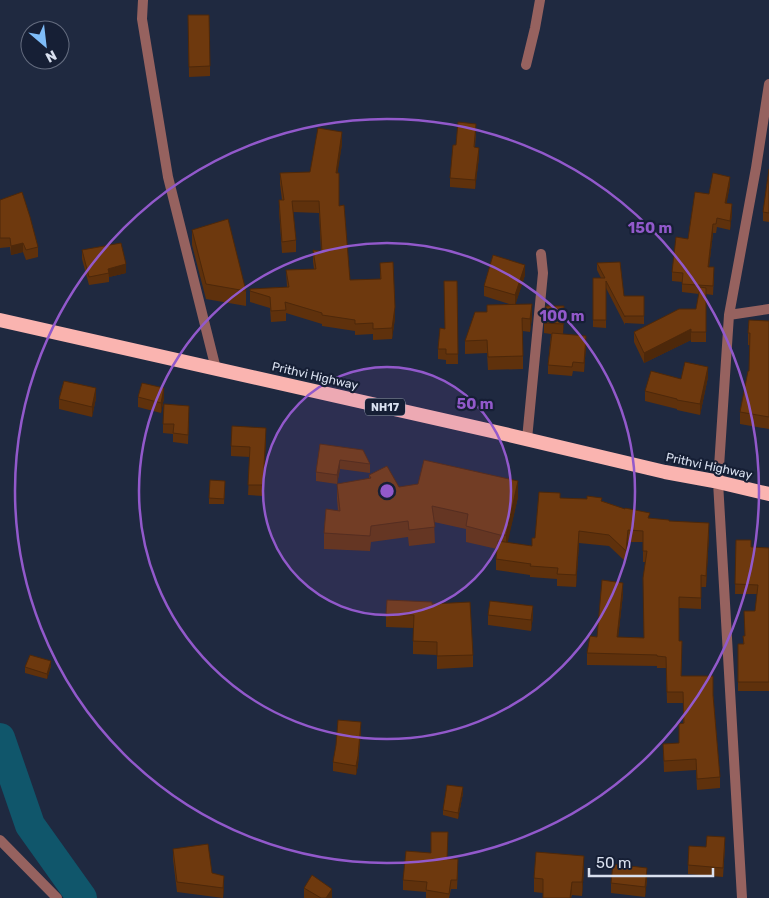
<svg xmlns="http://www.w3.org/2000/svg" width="769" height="898" viewBox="0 0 769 898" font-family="Rubik,sans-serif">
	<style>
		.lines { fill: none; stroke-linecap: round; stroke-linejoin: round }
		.river { stroke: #10566b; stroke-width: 30 }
		.minor { stroke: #96625f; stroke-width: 10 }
		.trunk { stroke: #fab4b0; stroke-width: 14 }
		.wall { fill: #5f310c }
		.shaded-wall { fill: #4d280a }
		.building { fill: #6e390e; stroke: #4d280a }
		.ring { fill: none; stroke: #9259cb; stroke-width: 2.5 }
		.labels { text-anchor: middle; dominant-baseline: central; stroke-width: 4.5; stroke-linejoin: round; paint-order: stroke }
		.shield { fill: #161f35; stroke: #9ea6b7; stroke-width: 1 }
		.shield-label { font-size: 11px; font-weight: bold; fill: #d9e0ef }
		.street-label { font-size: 12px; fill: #d9e0ef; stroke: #161f35 }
		.centre { fill: #9259cb; stroke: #161f35; stroke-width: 2.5 }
		.ring-label { font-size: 15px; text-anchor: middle; font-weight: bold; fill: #9259cb; stroke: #161f35; stroke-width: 4.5; stroke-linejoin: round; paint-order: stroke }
	</style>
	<rect width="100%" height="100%" fill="#1f2940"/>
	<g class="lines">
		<path class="river" d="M0 738 30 825 82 898"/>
		<path class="minor" d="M143 0 142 19 168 177 216 369
			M526 65 535 28 540 0
			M729 315 769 309
			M527 439 543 273 541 254
			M0 840 57 898
			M742 898 718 482 729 315 756 168 769 84"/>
		<path class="trunk" d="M0 320 509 435 665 472 714 481 769 494"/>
	</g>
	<path class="wall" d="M188 15 210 66V76L189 77Z
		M476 133 475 147 479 157 475 189 450 187V178L456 145Z
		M342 144 337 173 339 206 350 280 380 279V263L395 318 392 339 373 340V334L355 335V331L322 326V324L286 313V321L271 322 270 308 250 302V289L287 287 286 270 314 269 313 262V250L321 251 319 213 293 212 296 240V252L282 253 279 211V200H282L280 184V173L310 172Z
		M769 169V222L763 221V212Z
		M730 185 726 204 732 213 730 230 717 227 716 233H713L709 267 714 276 713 295 706 294V342H691V340L644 363 634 342V332L696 309 699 294 682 292V282L672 281V272L709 194Z
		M0 200 38 247V257L26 260 23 252 11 255 10 247 0 248Z
		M192 230 246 291V306L206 299 192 245Z
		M82 250 126 273 109 277V282L89 285 82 259Z
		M597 263 624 296H644V324L625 323V325L606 288V328L593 327V278H601L597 270Z
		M525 275 515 305 532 317 530 332 523 331V369L488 370 487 353 465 354V341L487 312 512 305 484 296V286Z
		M457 281 458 364H446V360L438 359V349L445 329Z
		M564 316 563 334 586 345 584 372 573 371 572 376 548 374V365L551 334 544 333V323Z
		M769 321V429L740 424V412L749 371 750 345H748V333Z
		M708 377 700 415 677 410V409L645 401V391L681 379Z
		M138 397 164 398 161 413 138 407Z
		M96 398 92 417 59 409V399Z
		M189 415 188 444 173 442V434L163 433V424Z
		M266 438 263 496 248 495 250 457 231 456V446Z
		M320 444 370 464V473L340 469 337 484 369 479V475L399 487 518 497 507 543 532 546 535 538 560 498 602 501 650 518 669 521 709 534 706 587H701V609L679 608V641L682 653 681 676 713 695 720 777V788L697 790 696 770 664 772 663 744 679 743 683 723V703H667L666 668H657V666L587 665V653L623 594 618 637 644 638 645 562H643V542H628L626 562 609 546 579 543 576 587 557 586V579L530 577V575L496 570V559L497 549 466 542V529L434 522 435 543 409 546 408 537 371 542 370 551 324 549V533L338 511 337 499V484L316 481V472Z
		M225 481 224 504H209V498Z
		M736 540 751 547 769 548V691H738V644H743L745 636 755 611 757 594H735Z
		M432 604 473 655V667L437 669V655L413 654V628L386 627V614Z
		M488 615 533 616 531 631 488 625Z
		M51 666 47 679 25 673V667Z
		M361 731 358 765 356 775 333 771V762Z
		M463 793 458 819 443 815V810Z
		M725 846 723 877 688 874V865L706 847Z
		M173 849 212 873 224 886 223 898 177 892 173 859Z
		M447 859 458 868 457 889H451L449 898H426V892L403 890V880Z
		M584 869 582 896 572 895 571 898H543V893L534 892V878Z
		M647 879 645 897 611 893V883Z
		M304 888 332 898H304Z"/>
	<path class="shaded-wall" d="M342 132V144L336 184V173Z
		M479 148V157L475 189V180Z
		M730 177V185L725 212V203Z
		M732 204V213L730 230V221Z
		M713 224V233L708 275V267Z
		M23 243V252L11 255V246Z
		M126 264V273L109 277 108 269Z
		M525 265V275L515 306V295Z
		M532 304V317L530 332V319Z
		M564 306V316L563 334V324Z
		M395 307V318L392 339V328Z
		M691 329V340L644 363V353Z
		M586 336V345L584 372V363Z
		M708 367V377L700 415V404Z
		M96 388V398L92 417V407Z
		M164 388V398L161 413V403Z
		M266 428V438L263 496V485Z
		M340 460V469L337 484V475Z
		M518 481V497L506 550V535Z
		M709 523V534L706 587V576Z
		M628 530V542L626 562V551Z
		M579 531V543L576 587V575Z
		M623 583V594L617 648V637Z
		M533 606V616L531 631V620Z
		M51 661V666L47 679V674Z
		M361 722 358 765 356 775V766Z
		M463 787V793L458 819V813Z
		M584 856V869L582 896V882Z
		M647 868V879L645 897V887Z
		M224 876V886L223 898V888Z
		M572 882 571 898H570Z
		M332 889V898H326Z"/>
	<path class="building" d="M188 15H209L210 66 189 67Z
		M458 122 476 124 474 147 479 148 475 180 450 178 453 145H456Z
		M318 128 342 132 336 173H339V206L344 205 350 280 381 279 380 263 393 262 395 307 392 328 373 329V323L355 324V320L322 315V313L285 302 286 310 271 311 270 297 250 291V289L289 287 286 270 316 269 313 250 322 252 319 201H292L296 240 282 242 279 200H284L280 173 310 172Z
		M769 169V213L763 212Z
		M713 173 730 177 725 203 732 204 730 221 717 218 716 224H713L708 267H714L713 286 682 284 683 273 672 272 676 237 688 239 695 192 709 194Z
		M22 192 30 217 38 247 26 250 23 243 11 246 10 238H0V200Z
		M228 219 246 291 206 284 192 230Z
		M121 243 126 264 108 269 109 273 89 277 82 250Z
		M493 255 525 265 515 295 484 286Z
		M620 262 624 296H644V316H625V317L606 281V320H593V278H605L597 263Z
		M444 281H457L458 354H446V349H438L440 328 445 329Z
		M700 287 706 288V332H691V329L644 353 634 332 679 309H696Z
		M532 304 530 319 522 318 523 356 488 357 487 340 465 341 475 312H487V305Z
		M546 306H564L563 324 544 323Z
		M749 320 769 321V417L740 412 748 371H749L750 333H748Z
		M552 333 586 336 584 363 573 362 572 367 548 365Z
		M685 362 708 367 700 404 677 400V399L645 391 651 371 681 379Z
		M64 381 96 388 92 407 59 399Z
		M142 383 164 388 161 403 138 397Z
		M164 404 189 406 188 435 173 433 174 424H163Z
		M232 426 266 428 263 485H248L250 447 231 446Z
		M320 444 363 450 370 464 340 460 337 475 316 472Z
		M424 460 518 481 506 535H500L466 526 468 514 432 506 435 527 409 530 408 521 371 526 370 536 324 533 326 509 340 511 337 484 371 478 369 475 387 466 399 487 418 484Z
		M210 480 225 481 224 499 209 498Z
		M539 492 560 493V498L587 499V496L602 498 601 501 625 509V508L650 513 648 518 669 520V521L709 523 706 576 701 575V598L679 597V641H682L681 676H713V695L720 777 697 779 696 759 664 761 663 744 679 743V724L684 723 683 692H667L666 657 657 656V655L587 653 590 636 597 637 602 580 623 583 617 637 644 638 643 578 647 551H643V531L628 530 626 551 609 535 579 531 576 575 557 574 558 568 530 566 531 564 496 559 498 541 532 546V538H535Z
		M736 540H751V547L769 548V682H738V644H744L743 636H745L744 611H755L758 585 735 584Z
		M387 600 432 602V604L470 602 473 655 437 656V642L413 641 414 615 386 614Z
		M490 601 533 606 531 620 488 615Z
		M30 655 51 661 47 674 25 667Z
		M338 720 361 722 358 756 356 766 333 762 336 745Z
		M447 785 463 787 458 813 443 810Z
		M431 832H448L447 859H458L457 880H451L449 894 426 890 427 882 403 880 406 851 431 853Z
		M707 836 725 837 723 868 688 865 689 846 706 847Z
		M208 844 212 873 224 876 223 888 177 882 173 849Z
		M536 852 584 856 582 882H572L570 898H543V879L534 878Z
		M613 864 647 868 645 887 611 883Z
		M312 875 332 889 326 898H321L304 888Z"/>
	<circle cx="387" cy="491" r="124" fill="#9259cb" fill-opacity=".12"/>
	<g class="ring">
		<circle cx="387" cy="491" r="124"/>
		<circle cx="387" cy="491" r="248"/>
		<circle cx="387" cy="491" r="372"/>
	</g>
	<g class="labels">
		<rect class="shield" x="365" y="398.5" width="40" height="17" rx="4"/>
		<g class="shield-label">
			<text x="385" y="407">NH17</text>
		</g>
		<g class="street-label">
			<text transform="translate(315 376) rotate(13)">Prithvi Highway</text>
			<text transform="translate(709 466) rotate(12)">Prithvi Highway</text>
		</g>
	</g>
	<circle cx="387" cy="491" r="8" class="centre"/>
	<g class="ring-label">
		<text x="650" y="233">150 m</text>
		<text x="562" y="321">100 m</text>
		<text x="475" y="409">50 m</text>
	</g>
	<g transform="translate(45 45) rotate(152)"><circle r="24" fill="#161f35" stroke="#646c7f"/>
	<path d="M0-4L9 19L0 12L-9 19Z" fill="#7fbdf9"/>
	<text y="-8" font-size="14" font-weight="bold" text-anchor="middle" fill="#d9e0ef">N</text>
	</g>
	<path d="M589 868v8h124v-8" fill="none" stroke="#d9e0ef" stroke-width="2.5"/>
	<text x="596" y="868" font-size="15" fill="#d9e0ef" stroke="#161f35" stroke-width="4" paint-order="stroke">50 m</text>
</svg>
